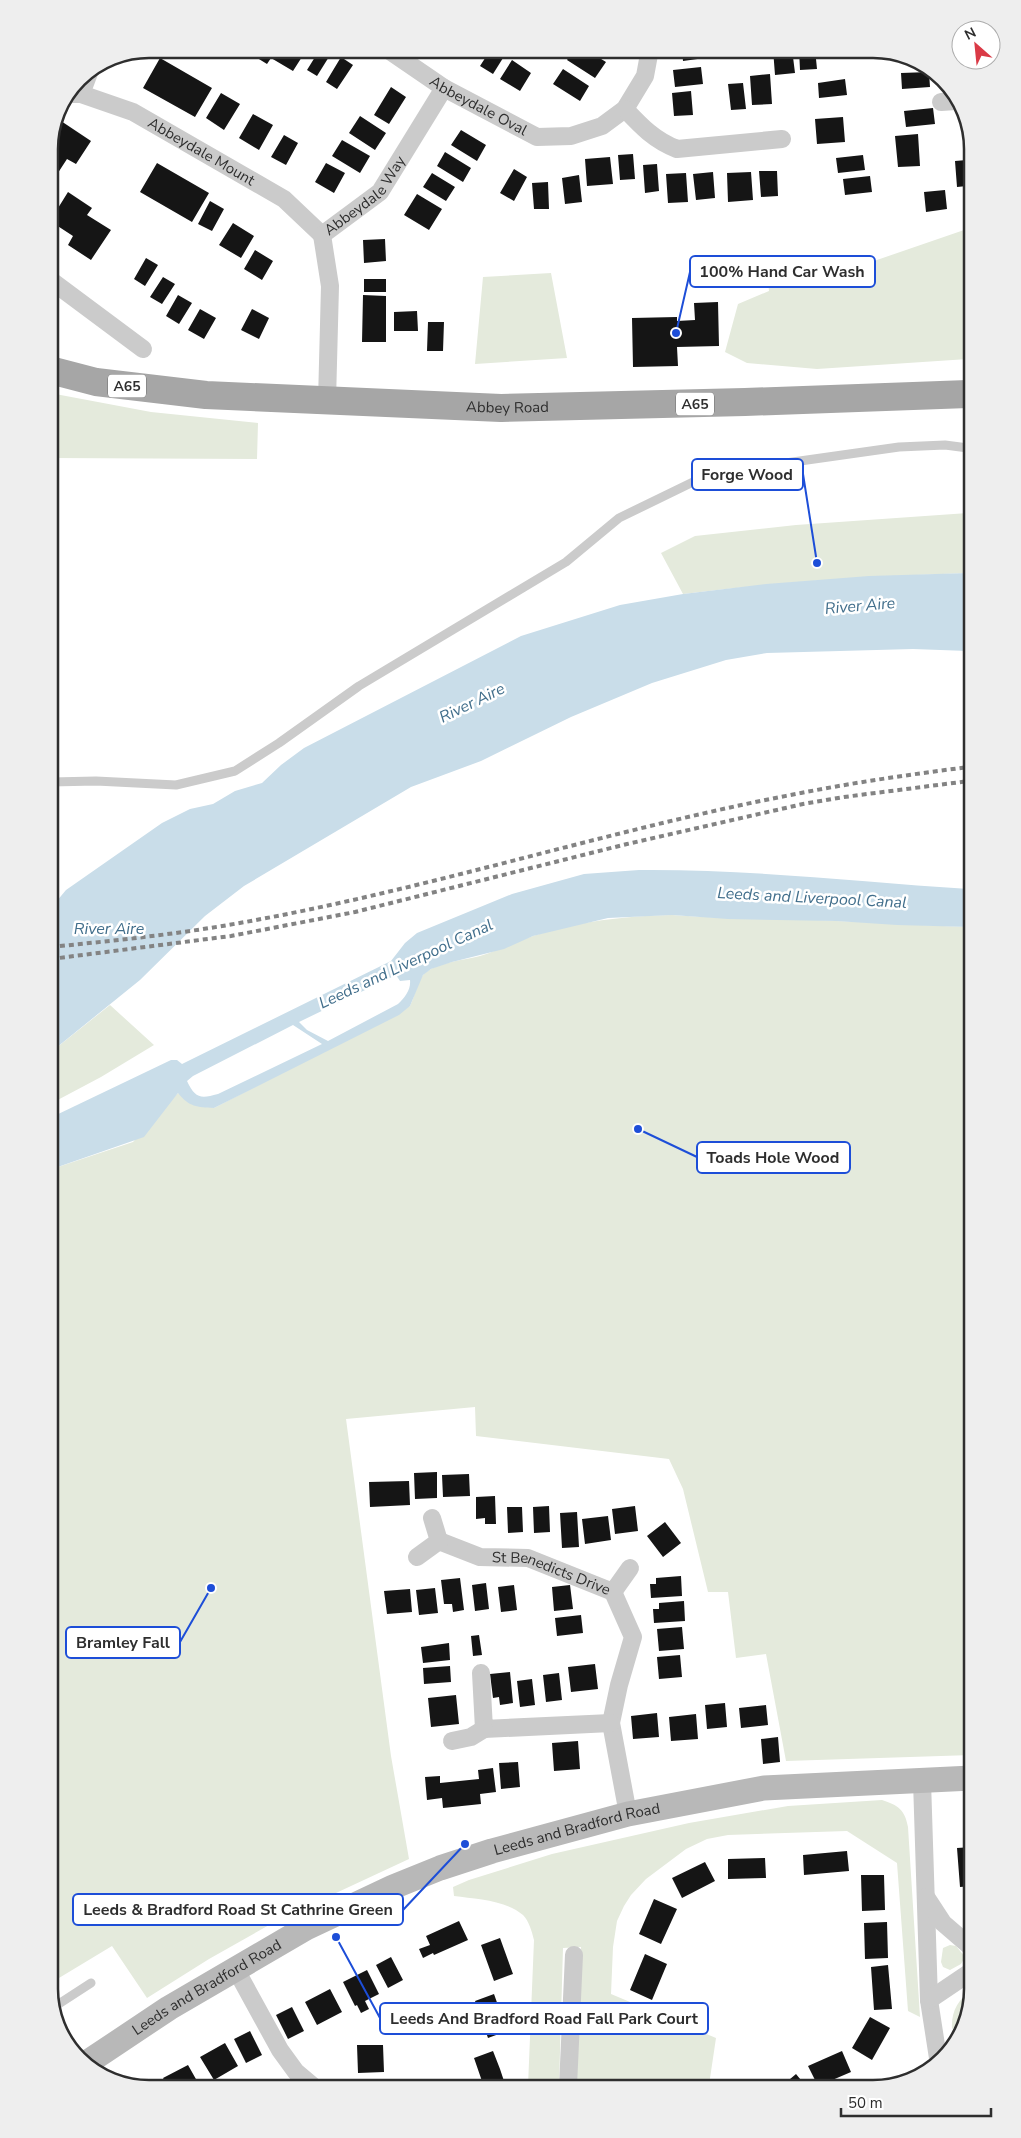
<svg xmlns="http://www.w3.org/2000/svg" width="1021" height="2138" viewBox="0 0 1021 2138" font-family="'Nunito Sans',sans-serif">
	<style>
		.green { fill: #e4eadc }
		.water { fill: #c9dde9; fill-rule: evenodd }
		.building { fill: #151515 }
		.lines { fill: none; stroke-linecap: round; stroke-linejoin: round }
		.service { stroke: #cbcbcb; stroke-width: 9 }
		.minor { stroke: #cbcbcb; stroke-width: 18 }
		.secondary { stroke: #b8b8b8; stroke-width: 25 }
		.primary { stroke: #a6a6a6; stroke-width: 28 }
		.rail { stroke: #838383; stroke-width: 4; stroke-dasharray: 5 4; stroke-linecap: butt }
		.labels { text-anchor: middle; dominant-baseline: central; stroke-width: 5; stroke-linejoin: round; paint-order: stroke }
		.shield { fill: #fff; stroke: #6d6d6d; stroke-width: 1 }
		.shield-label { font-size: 14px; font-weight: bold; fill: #2e2e2e }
		.street-label { font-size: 15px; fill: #2e2e2e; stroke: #fff }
		.water-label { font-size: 16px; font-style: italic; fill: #416e8b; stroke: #fff }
		.rim { fill: none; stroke: #2e2e2e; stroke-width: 2.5 }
		.leader { fill: none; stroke: #1d4ed8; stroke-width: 2 }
		.callout-dot { fill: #1d4ed8; stroke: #fff; stroke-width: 2 }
		.callout { fill: #fff; stroke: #1d4ed8; stroke-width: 2 }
		.callout-label { font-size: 16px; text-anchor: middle; font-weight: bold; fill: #2e2e2e }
	</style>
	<rect width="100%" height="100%" fill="#fff"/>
	<path class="green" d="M967 229 968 359 817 369 747 363 725 352 738 304 769 291 767 271 874 261Z
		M551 273 567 358 475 364 483 277Z
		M50 393 151 412 258 423 257 459 50 458Z
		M968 513V573C872 576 778 582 683 594L661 553 695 536 796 525Z
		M672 915C727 919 781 918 836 921 880 922 925 926 969 927L972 1755 786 1761 766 1654 736 1658 728 1592H708L683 1489 669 1459 476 1436 475 1407 346 1419 391 1756 409 1859 278 1920 209 1959 147 1998 112 1946 54 1981 52 1169 133 1142 178 1093 214 1108 410 1006C414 998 418 981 423 975 433 963 465 960 480 956 499 950 515 942 533 936 578 921 625 916 672 915Z
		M110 1005 154 1045 101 1077 52 1103 51 1052Z
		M882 1800C898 1805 905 1810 908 1827L920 2017 908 2011 897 1863 847 1831 728 1835 707 1839 686 1849 646 1879 631 1895 624 1906 617 1921 613 1947 611 1994 716 2038 709 2085H684L678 2080 671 2085 575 2086 581 1947 563 1948 559 2086H528L534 1940C532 1932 529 1921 523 1915 505 1900 476 1899 454 1896L453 1887 469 1880 552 1854 689 1823 788 1806Z
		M950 1945 956 1946 965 1957 961 1964 950 1970 943 1967 941 1962 943 1948Z
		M972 1989 962 2023 952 2029C951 2011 958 2000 972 1989Z"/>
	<path class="water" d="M968 573V651L913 649 767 653 726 660 652 683 571 717 481 761 411 787 244 886 205 916 140 980 51 1052V908L66 890 162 823 190 809 213 804 235 791 262 783 281 765 304 748 521 636 620 605 683 594 766 584 869 576Z
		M639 870C749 869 859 882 969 889V927L897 925 836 921 728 919 672 915 608 918 533 936 504 949 452 962 431 969 423 975 410 1006 399 1015 214 1108C197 1107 189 1107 178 1093L144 1137 52 1169V1117L171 1060H177L182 1064 391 961 405 943 417 933 512 894 584 874ZM396 975 400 981 410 980C411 990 405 997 398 1004L328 1041 307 1030 299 1022ZM293 1025 322 1044 218 1094C200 1099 195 1098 187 1081L193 1076Z"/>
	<path class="building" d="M259 49H279L285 53 288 49H307L293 71 271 58 267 64 254 56Z
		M320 49H328L332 52 317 76 307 70Z
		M460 49H479L474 57Z
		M491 49 508 50 493 74 480 66Z
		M574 49H585L606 62 595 78 567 60Z
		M682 49H711L712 57 683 61Z
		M773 49H792L795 73 775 75Z
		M799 49H815L817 69 800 70Z
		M841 49H873V51L841 54Z
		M341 57 353 65 337 89 326 82Z
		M160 58 212 88 195 117 143 88Z
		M512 60 531 73 520 91 500 79Z
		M701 67 703 84 675 87 673 70Z
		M563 69 589 86 580 101 553 84Z
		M929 72 930 87 902 89 901 73Z
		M770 74 772 104 752 105 750 76Z
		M845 79 847 95 819 98 818 83Z
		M743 83 746 109 731 110 728 84Z
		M391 87 406 97 389 124 374 115Z
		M691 91 693 115 674 116 672 93Z
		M221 93 240 104 224 130 206 118Z
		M933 108 935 124 906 127 904 111Z
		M253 114 273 125 259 150 239 138Z
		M360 116 386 133 375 150 349 133Z
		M843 117 845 142 817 144 815 119Z
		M61 121 91 141 76 164 67 159 52 182 49 181V142Z
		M461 130 486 145 477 161 451 145Z
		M918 134 920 166 898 167 895 136Z
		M284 135 298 143 286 165 271 157Z
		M342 140 370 156 360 173 332 156Z
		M445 152 471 168 463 182 437 166Z
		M633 154 635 179 620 180 618 155Z
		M863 155 865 170 838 173 836 158Z
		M610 157 613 184 587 186 585 159Z
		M967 160V186L957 187 955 161Z
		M157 163 209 193 192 222 140 192Z
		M326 163 345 173 334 193 315 182Z
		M657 164 659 191 645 193 643 165Z
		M514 169 527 177 514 201 500 193Z
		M759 171H777L778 196 761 197Z
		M713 172 715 198 696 200 693 174Z
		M751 172 753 200 728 202 727 173Z
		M432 173 455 187 446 201 423 187Z
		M686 173 688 202 668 203 666 174Z
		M579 175 582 202 565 204 562 178Z
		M870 176 872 192 845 195 843 179Z
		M548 182 549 209H534L532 183Z
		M945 190 947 209 926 212 924 192Z
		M68 192 92 208 87 215 111 230 91 260 68 245 73 236 50 221Z
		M417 194 442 209 429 230 404 215Z
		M210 201 224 209 212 231 198 224Z
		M233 223 254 236 241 258 219 245Z
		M385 239 386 261 364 263 363 240Z
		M255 250 273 261 262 280 244 269Z
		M146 258 158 265 145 286 134 279Z
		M163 277 175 284 162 304 150 297Z
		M364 279H386V292H364Z
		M178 295 192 303 179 324 166 316Z
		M363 295 386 296V342H362Z
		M718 302 719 346 677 347 678 366 633 367 632 318 677 317V321L695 320 694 303Z
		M200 309 216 318 204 339 188 330Z
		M252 309 269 318 259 339 241 330Z
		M417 311 418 331H394V312Z
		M428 322H444L443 351H427Z
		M437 1472V1498L415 1499 414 1473Z
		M469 1474 470 1496 443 1497 442 1475Z
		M409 1481 410 1505 370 1507 369 1482Z
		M495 1496 496 1524H485V1518L476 1519V1497Z
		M549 1506 550 1532 534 1533 533 1507Z
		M635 1506 638 1531 615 1534 612 1509Z
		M507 1507H522L523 1532 508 1533Z
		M577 1512 579 1547 562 1548 560 1513Z
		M608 1516 611 1540 585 1544 582 1519Z
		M665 1522 681 1543 663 1557 647 1536Z
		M681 1576 682 1596 651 1598 650 1584H656V1578Z
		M460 1578 464 1610 453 1612 452 1604H444L441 1580Z
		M486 1583 489 1609 475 1611 472 1585Z
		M514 1585 517 1610 501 1612 498 1587Z
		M570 1585 573 1609 554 1611 552 1587Z
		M435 1588 438 1613 419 1615 416 1590Z
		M410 1589 412 1612 387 1614 384 1591Z
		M684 1601 685 1621 654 1623 653 1609H659V1603Z
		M581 1615 583 1633 557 1636 555 1618Z
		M682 1627 684 1649 659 1651 657 1629Z
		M479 1635 482 1655 473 1656 471 1636Z
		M449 1643 450 1660 423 1663 421 1647Z
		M680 1655 682 1677 659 1679 657 1657Z
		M595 1664 598 1689 571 1692 568 1667Z
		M450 1666 451 1682 424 1684 423 1668Z
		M510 1672 513 1703 500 1705 499 1697 493 1698 490 1674Z
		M559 1673 562 1700 546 1702 543 1675Z
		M532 1679 535 1705 520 1707 517 1681Z
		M456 1695 459 1724 431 1727 428 1698Z
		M725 1703 727 1727 707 1729 705 1705Z
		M766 1705 768 1725 741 1728 739 1708Z
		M657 1713 659 1737 633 1739 631 1716Z
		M696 1714 698 1739 671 1741 669 1717Z
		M778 1737 780 1762 763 1764 761 1739Z
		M578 1741 580 1769 554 1771 552 1743Z
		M518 1762 520 1787 501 1789 499 1763Z
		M493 1768 496 1792 480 1794 481 1804 443 1808 442 1798 427 1800 425 1777 440 1776V1783L479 1779 478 1770Z
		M972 1847V1886L960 1887 957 1848Z
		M847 1851 849 1871 804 1875 803 1855Z
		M765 1858 766 1878 728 1879V1859Z
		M705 1862 715 1881 682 1898 672 1878Z
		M861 1875H884L885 1910 862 1911Z
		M654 1899 677 1909 661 1944 639 1934Z
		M459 1921 468 1940 434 1955 433 1953 423 1958 419 1949 430 1945 426 1936Z
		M887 1922 888 1958 865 1959 864 1923Z
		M500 1938 513 1974 494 1981 481 1945Z
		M645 1954 667 1964 652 2000 630 1990Z
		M391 1957 403 1980 388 1988 376 1965Z
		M888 1965 892 2009 874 2010 871 1967Z
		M367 1970 379 1994 365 2001 369 2009 361 2013 357 2005 355 2006 343 1982Z
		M330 1989 342 2012 317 2025 305 2002Z
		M494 1994 507 2031 488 2038 475 2001Z
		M292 2007 304 2031 288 2039 276 2015Z
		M870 2017 890 2028 872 2060 852 2048Z
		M250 2031 262 2055 246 2063 234 2039Z
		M225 2043 238 2066 214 2080 200 2057Z
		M357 2045H383L384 2072 358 2073Z
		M493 2051 500 2069 506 2087H484L474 2058Z
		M842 2051 851 2072 823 2084H817L808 2066Z
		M188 2065 201 2088 169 2089 163 2078Z
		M796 2074 805 2085H783Z"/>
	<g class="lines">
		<path class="service" d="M51 782 96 781 176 785 235 771 279 743 359 686 566 562 619 518 693 482 729 471 899 447 945 445 968 448
			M54 2007 91 1983"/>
		<g class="minor">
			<path id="s1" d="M387 49 444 88 537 137 571 136 602 126 625 109 645 76 650 49"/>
			<path id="s2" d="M67 94H81L133 112 284 199 322 235"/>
			<path d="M81 94 90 70"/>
			<path d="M941 102 956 101"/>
			<path d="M625 109C641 126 654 140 677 149L782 139"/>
			<path id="s3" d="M322 235 380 192 444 88"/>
			<path d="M322 235 330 286 327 401"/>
			<path d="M49 279 143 349"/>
			<path id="s4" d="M439 1541 480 1557 528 1558 613 1592 633 1637 619 1685 611 1723 628 1814"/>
			<path d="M417 1557 439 1541 432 1518"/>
			<path d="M613 1592 630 1568"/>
			<path d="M481 1673 484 1729 611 1723"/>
			<path d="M452 1741 471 1737 484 1729"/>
			<path d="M922 1781 929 2000 938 2058"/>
			<path d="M926 1897 943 1923 972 1948"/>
			<path d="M235 1968 280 2050 296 2072 315 2088"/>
			<path d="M929 2000 972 1971"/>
			<path d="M568 2086 574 1955"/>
		</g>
		<path class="secondary" id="s5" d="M85 2064 169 2008 306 1928 393 1887 440 1868 492 1851 628 1814 764 1788 972 1778"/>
		<path class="primary" id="s6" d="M50 370 96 382 206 395 501 408 745 402 968 394"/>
		<path class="rail" d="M51 947C110 941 170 935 228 925 422 892 609 829 801 793 857 782 913 774 969 767
			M51 959 231 936 355 912 627 844 803 804 844 797 969 781"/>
	</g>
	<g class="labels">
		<g class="shield">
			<rect x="108" y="374.5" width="38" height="23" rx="4"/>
			<rect x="676" y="392.5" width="38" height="23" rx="4"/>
		</g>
		<g class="shield-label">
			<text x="127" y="386">A65</text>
			<text x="695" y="404">A65</text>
		</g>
		<g class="street-label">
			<text stroke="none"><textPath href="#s1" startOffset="108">Abbeydale Oval</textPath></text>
			<text stroke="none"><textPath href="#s2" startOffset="148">Abbeydale Mount</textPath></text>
			<text stroke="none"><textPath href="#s3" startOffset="59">Abbeydale Way</textPath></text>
			<text stroke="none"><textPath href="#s6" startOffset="460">Abbey Road</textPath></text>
			<text stroke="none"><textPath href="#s4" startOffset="118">St Benedicts Drive</textPath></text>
			<text stroke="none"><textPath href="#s5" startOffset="549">Leeds and Bradford Road</textPath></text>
			<text stroke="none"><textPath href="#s5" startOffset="144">Leeds and Bradford Road</textPath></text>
		</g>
		<g class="water-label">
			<text transform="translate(860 606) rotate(-5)">River Aire</text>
			<text transform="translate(472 703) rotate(-26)">River Aire</text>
			<text transform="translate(812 898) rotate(3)">Leeds and Liverpool Canal</text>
			<text x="109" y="929">River Aire</text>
			<text transform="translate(406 964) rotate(-25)">Leeds and Liverpool Canal</text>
		</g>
	</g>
	<path d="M0 0H1021V2138H0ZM149 58H873A91 91 0 0 1 964 149V1989A91 91 0 0 1 873 2080H149A91 91 0 0 1 58 1989V149A91 91 0 0 1 149 58Z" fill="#eee" fill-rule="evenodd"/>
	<path class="rim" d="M149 58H873A91 91 0 0 1 964 149V1989A91 91 0 0 1 873 2080H149A91 91 0 0 1 58 1989V149A91 91 0 0 1 149 58Z"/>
	<path class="leader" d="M676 333L690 272M817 563L803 474M638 1129L697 1157M211 1588L180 1642M465 1844L403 1910M336 1937L380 2018"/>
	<g class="callout-dot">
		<circle cx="676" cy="333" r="5"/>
		<circle cx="817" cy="563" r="5"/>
		<circle cx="638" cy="1129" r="5"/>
		<circle cx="211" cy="1588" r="5"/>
		<circle cx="465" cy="1844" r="5"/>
		<circle cx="336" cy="1937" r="5"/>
	</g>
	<g class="callout">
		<rect x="690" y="256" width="185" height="31" rx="5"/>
		<rect x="692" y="459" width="111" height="31" rx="5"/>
		<rect x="697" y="1142" width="153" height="31" rx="5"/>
		<rect x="66" y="1627" width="114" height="31" rx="5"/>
		<rect x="73" y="1894" width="330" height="31" rx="5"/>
		<rect x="380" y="2003" width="328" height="31" rx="5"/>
	</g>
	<g class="callout-label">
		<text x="782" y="277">100% Hand Car Wash</text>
		<text x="747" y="480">Forge Wood</text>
		<text x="773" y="1163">Toads Hole Wood</text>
		<text x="123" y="1648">Bramley Fall</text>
		<text x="238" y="1915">Leeds &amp; Bradford Road St Cathrine Green</text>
		<text x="544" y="2024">Leeds And Bradford Road Fall Park Court</text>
	</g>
	<g transform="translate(976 45) rotate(333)"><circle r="24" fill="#ffffff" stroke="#ababab"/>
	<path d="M0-4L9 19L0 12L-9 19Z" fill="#da3a46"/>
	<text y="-8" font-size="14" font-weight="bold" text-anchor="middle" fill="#2e2e2e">N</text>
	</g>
	<path d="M841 2108v8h150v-8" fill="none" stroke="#2e2e2e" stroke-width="2.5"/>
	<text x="848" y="2108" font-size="15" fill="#2e2e2e" stroke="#ffffff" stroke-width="4" paint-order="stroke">50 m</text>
</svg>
